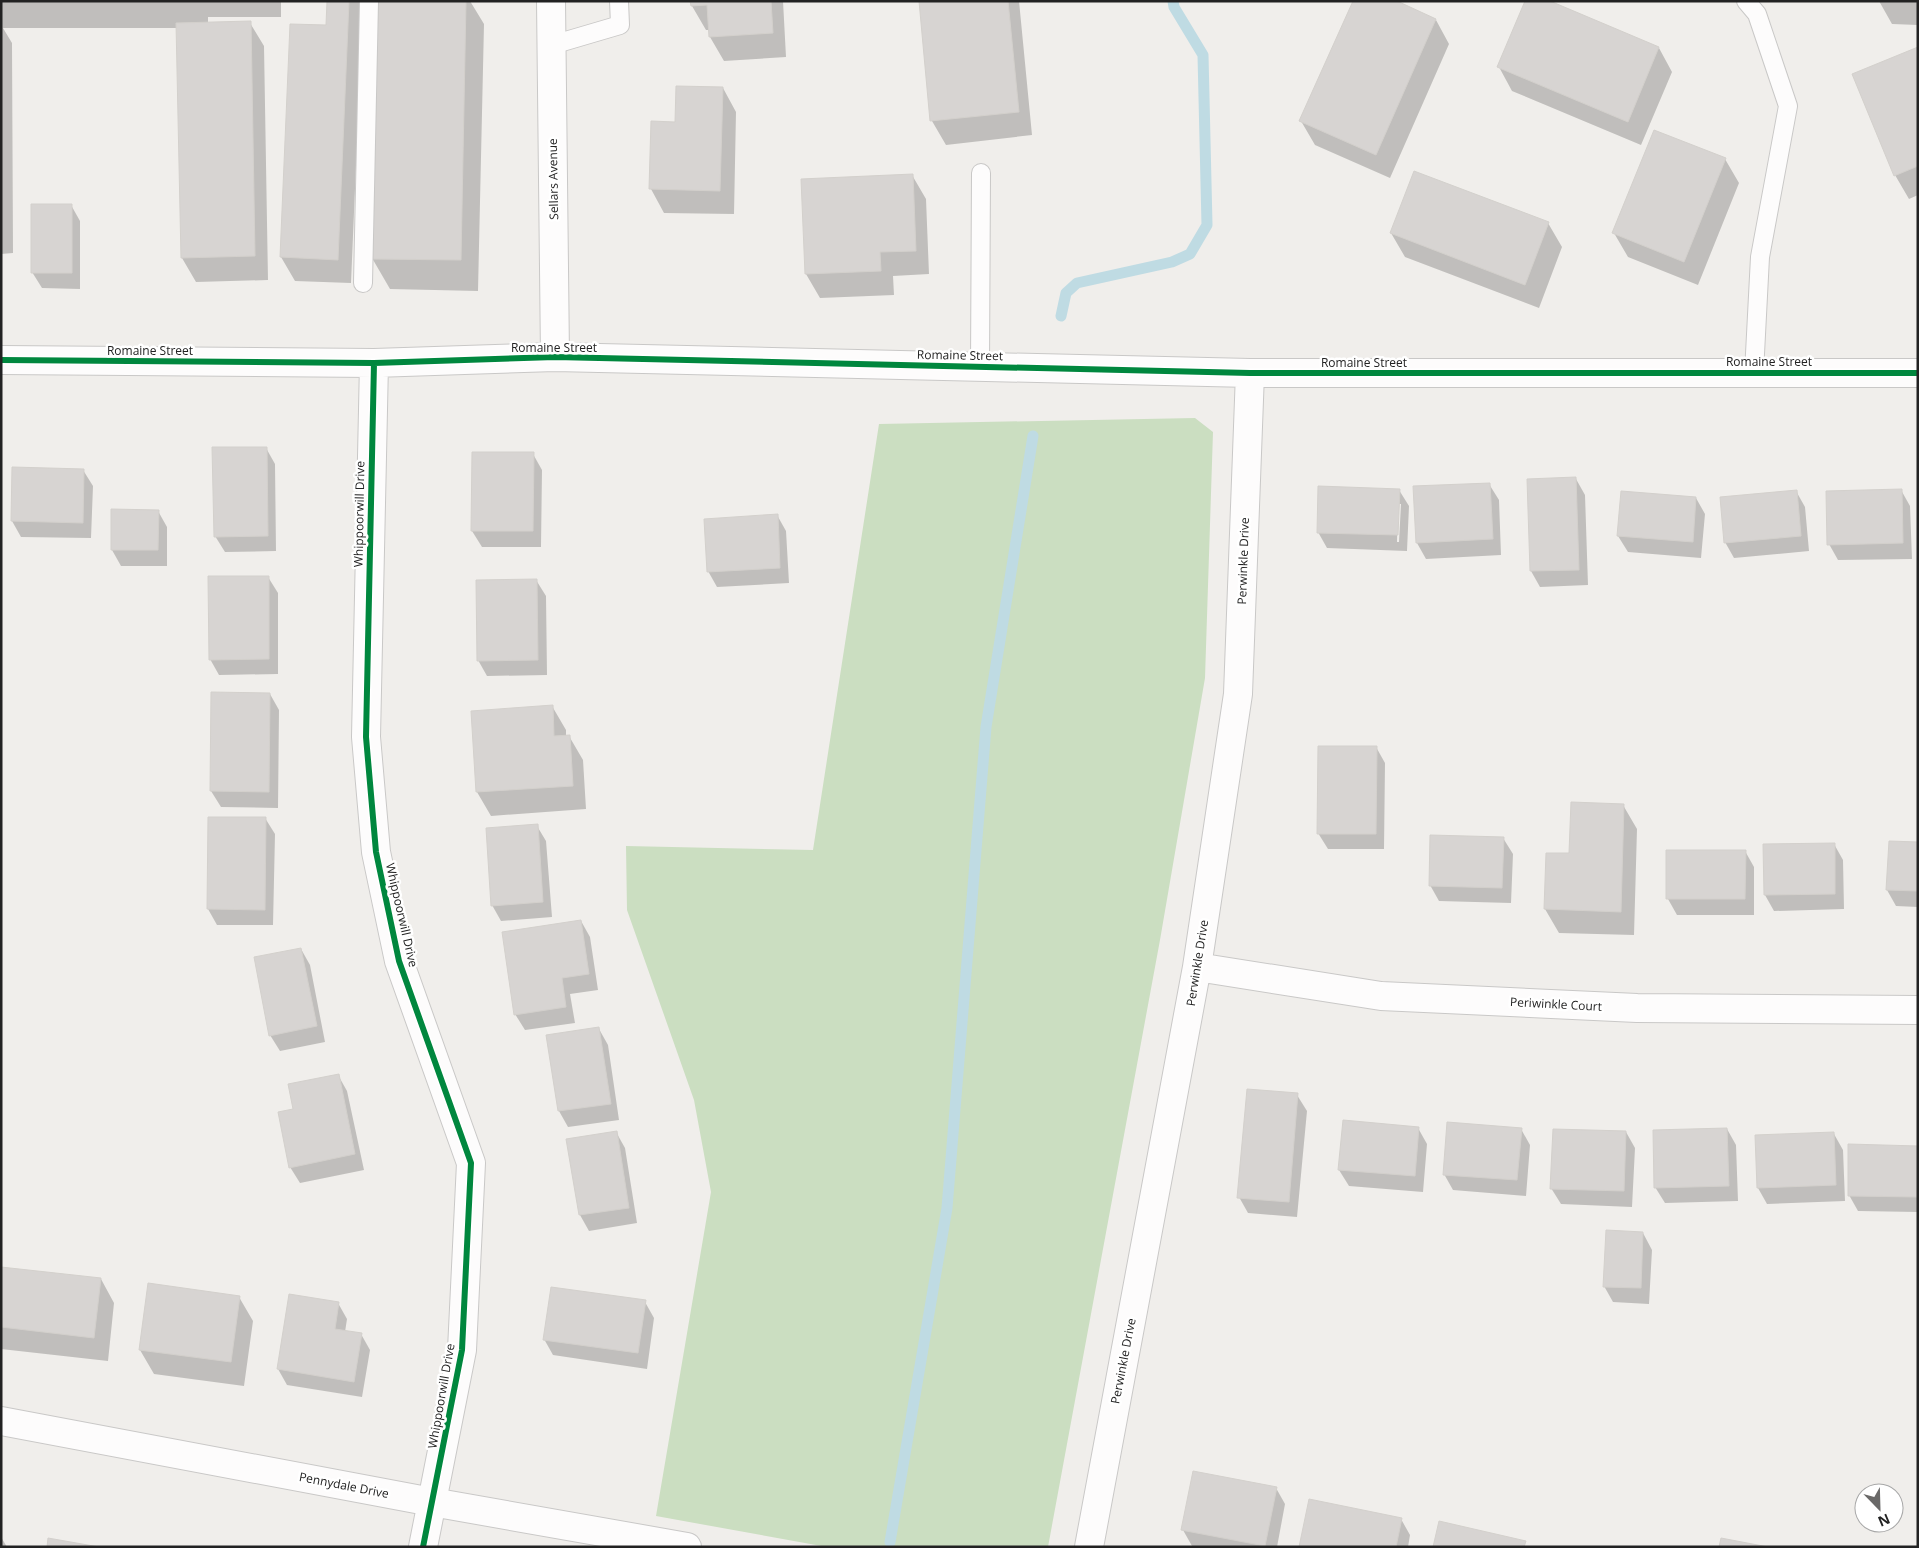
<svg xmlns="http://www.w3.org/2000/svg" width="1919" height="1548" viewBox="0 0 1919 1548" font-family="'Open Sans',sans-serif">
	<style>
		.forest { fill: #cbdec1 }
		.shadow { fill: #0003; fill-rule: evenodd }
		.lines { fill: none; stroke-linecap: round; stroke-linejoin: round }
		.stream { stroke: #bfdbe3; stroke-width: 11 }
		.building { fill: #d7d4d2; stroke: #d3d0cc }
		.lane-casing { stroke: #c9c8c7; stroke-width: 20 }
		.street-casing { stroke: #c9c8c7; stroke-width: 30 }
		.lane { stroke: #fdfcfc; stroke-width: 18 }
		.street { stroke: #fdfcfc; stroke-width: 28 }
		.cycleway-casing { stroke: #fff; stroke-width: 9 }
		.cycleway { stroke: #00873e; stroke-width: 6 }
		.labels { text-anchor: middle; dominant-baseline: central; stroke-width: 5; stroke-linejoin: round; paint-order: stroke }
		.street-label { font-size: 12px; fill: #222; stroke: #fff }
	</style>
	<rect width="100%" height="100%" fill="#f0eeeb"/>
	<path class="forest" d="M1195 418 1213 432 1205 678 1160 940 1048 1547H827L656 1516 711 1192 694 1100 627 910 626 846 813 850 879 424Z"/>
	<path class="shadow" d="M1 1H281V17H208V24L250 23 264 46 268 280 196 282 182 258 178 28H3L12 43 13 253 1 254Z
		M328 1H363L351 283 295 281 281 257 327 26Z
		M377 1H470L484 24 478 291 390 289 372 258Z
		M692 1H783L786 57 724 61 710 37V30H706L692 6Z
		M920 1H1019L1032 135 946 145 932 121Z
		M1879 1H1918V25L1892 24Z
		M1436 20 1449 44 1390 178 1315 145 1301 121Z
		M1659 48 1672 72 1641 145 1512 91 1499 67Z
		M1918 48V195L1909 199 1895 175Z
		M723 88 736 112 734 214 664 213 651 189 677 123Z
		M1725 159 1739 183 1698 285 1628 257 1614 233Z
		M912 175 926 199 929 274 893 276 894 295 820 298 806 274 802 180Z
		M71 205 80 221V289L42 288 32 272Z
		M1548 223 1562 247 1539 308 1405 257 1391 233Z
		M266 448 275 464 276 551 225 552 215 536Z
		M533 454 542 470 541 547H482L472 531Z
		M83 470 93 486 91 538 21 537 12 521Z
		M1576 479 1585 495 1588 585 1540 587 1531 571Z
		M1489 484 1499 500 1501 555 1426 559 1417 543Z
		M1399 490 1409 506 1407 551 1327 548 1318 532ZM1398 504H1401L1399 542H1397Z
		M1901 490 1910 506 1912 559 1838 560 1829 544Z
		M1796 491 1805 507 1809 551 1734 558 1725 542Z
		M1622 492 1696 498 1705 514 1701 558 1628 552 1618 536Z
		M158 511 167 527V566H121L112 550Z
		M777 515 786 531 789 583 717 587 708 571Z
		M268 577 278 593V674L219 675 210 659Z
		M536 580 546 596 547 675 487 676 478 660Z
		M213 693 270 694 279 710 278 808 221 807 211 791Z
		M552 706 566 730V736H569L583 760 586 809 491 816 477 792Z
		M1376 747 1385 763 1384 849H1328L1318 833Z
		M1623 805 1637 829 1634 935 1559 933 1545 909 1570 854Z
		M265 818 275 834 273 925H217L208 909Z
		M537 826 546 841 552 917 501 921 492 905Z
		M1503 838 1513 854 1511 903 1439 901 1430 885Z
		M1918 843V907L1896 906 1887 890Z
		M1834 844 1843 860 1844 909 1774 911 1765 895Z
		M1745 851 1754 867V915H1677L1668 899Z
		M581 921 590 937 598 990 570 994 575 1023 525 1030 515 1014Z
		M301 949 310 965 325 1042 280 1051 270 1035Z
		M599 1029 608 1045 619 1120 568 1127 559 1111 547 1036Z
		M338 1075 347 1091 364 1170 300 1183 290 1167 295 1110Z
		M1297 1095 1307 1111 1297 1217 1248 1213 1239 1197Z
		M1344 1122 1418 1128 1427 1144 1423 1192 1349 1186 1339 1170Z
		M1521 1129 1530 1145 1526 1196 1453 1190 1444 1174Z
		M1727 1129 1736 1145 1738 1201 1665 1203 1655 1187Z
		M616 1132 625 1148 637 1223 589 1231 580 1215 568 1140Z
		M1626 1132 1635 1148 1632 1207 1561 1204 1551 1188Z
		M1834 1134 1843 1150 1845 1201 1767 1204 1758 1188Z
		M1918 1147V1212L1858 1211 1849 1195Z
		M1643 1233 1652 1250 1649 1304 1613 1302 1604 1286Z
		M1 1268 101 1279 114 1303 108 1361 1 1349Z
		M239 1297 253 1321 244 1386 154 1374 140 1350Z
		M645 1302 654 1318 647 1369 553 1355 544 1339Z
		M338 1303 347 1319 345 1332 361 1334 370 1350 362 1397 287 1385 278 1369Z
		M1276 1488 1285 1504 1277 1547H1197L1192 1546 1183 1530Z
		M1401 1519 1410 1535 1408 1547H1300Z
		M1 1537 7 1547H1Z"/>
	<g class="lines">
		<path class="stream" d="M1061 316 1066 293 1077 283 1172 262 1190 254 1207 225 1203 55 1174 7 1173 1
			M890 1542 947 1208 986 727 1033 436"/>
	</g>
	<path class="building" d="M327 1H349L338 260 280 257 290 24 326 25Z
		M376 1H466L461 260 371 259Z
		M690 1H771L773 33 709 37 707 5 691 6Z
		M919 1H1008L1019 112 930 121Z
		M1353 1H1397L1436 19 1376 155 1299 121Z
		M1525 1H1550L1659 47 1628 122 1497 67Z
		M251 21 255 256 181 258 176 23Z
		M1918 47V166L1894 176 1852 74Z
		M676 86 723 87 720 191 649 189 651 121 675 122Z
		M1654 130 1726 158 1684 262 1612 233Z
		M1414 171 1549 222 1525 285 1390 233Z
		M913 174 916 251 880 252 881 271 805 274 801 179Z
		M31 204H72V273H31Z
		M212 447H267L268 536 214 537Z
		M472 452H534L533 531H471Z
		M12 467 84 469 83 523 11 521Z
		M1576 477 1579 570 1530 571 1527 479Z
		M1490 483 1493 539 1416 543 1413 486Z
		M1318 486 1400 489 1398 535 1317 533Z
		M1902 489 1903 543 1827 545 1826 491Z
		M1797 490 1801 536 1724 543 1720 497Z
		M1621 491 1696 497 1693 542 1617 536Z
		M111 509 159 510 158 550H111Z
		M778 514 780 568 707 572 704 519Z
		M208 576H269V659L209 660Z
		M537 579 538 660 477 661 476 580Z
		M211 692 270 693 269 792 210 791Z
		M553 705 554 736 570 735 573 786 476 792 471 711Z
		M1318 746H1377L1376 834H1317Z
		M1571 802 1624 804 1621 912 1544 909 1546 853H1569Z
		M208 817H266L265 910 207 909Z
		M538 824 543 902 491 906 486 828Z
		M1430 835 1504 837 1502 888 1429 886Z
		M1889 841 1918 842V891L1886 890Z
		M1835 843V894L1764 895 1763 844Z
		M1666 850H1746L1745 899H1666Z
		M581 920 589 974 562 978 566 1007 514 1015 502 932Z
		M301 948 317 1026 269 1036 254 957Z
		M599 1027 611 1104 558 1111 546 1035Z
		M339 1074 355 1154 289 1168 278 1112 293 1109 288 1084Z
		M1247 1089 1298 1093 1289 1202 1237 1198Z
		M1343 1120 1419 1127 1415 1176 1338 1170Z
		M1447 1122 1522 1128 1517 1180 1443 1175Z
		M1727 1128 1729 1186 1654 1188 1653 1130Z
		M1553 1129 1626 1131 1624 1191 1550 1189Z
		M617 1131 629 1208 579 1215 566 1139Z
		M1834 1132 1836 1185 1757 1188 1755 1135Z
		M1848 1144 1918 1146V1197L1848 1196Z
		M1606 1230 1643 1232 1641 1288 1603 1287Z
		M1 1267 101 1278 94 1338 1 1327Z
		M148 1283 240 1296 231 1362 139 1350Z
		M551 1287 646 1300 638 1353 543 1340Z
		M289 1294 339 1302 335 1329 362 1333 354 1382 277 1369Z
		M1193 1471 1277 1487 1265 1546 1181 1530Z
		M1309 1499 1402 1518 1396 1547H1299Z
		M1439 1521 1526 1541 1524 1547H1433Z
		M48 1538 99 1547H47Z
		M1721 1538 1768 1547H1719Z"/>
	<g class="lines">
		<defs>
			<path id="lane" d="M1746 1 1757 14 1788 106 1760 257 1754 373
				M552 45 620 25 619 1
				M363 283 369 1
				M980 367 981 173"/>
			<path id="street" d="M551 1 555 357
				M1 360 374 363 555 357 1250 373H1918
				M374 363 366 737 376 852 399 961 471 1163 462 1350 423 1547
				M1197 967 1381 996 1637 1008 1918 1010
				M1 1421 432 1502 687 1547
				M1089 1547 1197 967 1238 694 1250 373"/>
		</defs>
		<use href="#lane" class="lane-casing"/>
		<use href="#street" class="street-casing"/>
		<use href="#lane" class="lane"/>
		<use href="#street" class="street"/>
		<defs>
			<path id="cycleway" d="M1 360 374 363 555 357 1250 373H1918
				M374 363 366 737 376 852 399 961 471 1163 462 1350 423 1547"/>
		</defs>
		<use href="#cycleway" class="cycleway-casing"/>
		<use href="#cycleway" class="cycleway"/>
	</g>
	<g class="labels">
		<g class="street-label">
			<text transform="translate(553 179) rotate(-91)">Sellars Avenue</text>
			<text x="554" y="347">Romaine Street</text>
			<text x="150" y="350">Romaine Street</text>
			<text transform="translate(960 355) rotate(1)">Romaine Street</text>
			<text x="1769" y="361">Romaine Street</text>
			<text x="1364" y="362">Romaine Street</text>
			<text transform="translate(359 514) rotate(-89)">Whippoorwill Drive</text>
			<text transform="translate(1243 561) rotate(-88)">Perwinkle Drive</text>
			<text transform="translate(402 915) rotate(77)">Whippoorwill Drive</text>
			<text transform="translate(1197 963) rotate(-81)">Perwinkle Drive</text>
			<text transform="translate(1556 1004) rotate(3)">Periwinkle Court</text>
			<text transform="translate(1123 1361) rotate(-79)">Perwinkle Drive</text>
			<text transform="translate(441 1396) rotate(-80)">Whippoorwill Drive</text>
			<text transform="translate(344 1485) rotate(11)">Pennydale Drive</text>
		</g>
	</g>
	<rect width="1919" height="1548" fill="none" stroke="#222222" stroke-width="5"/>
	<g transform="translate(1879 1508) rotate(157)"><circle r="24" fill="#ffffff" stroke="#a7a7a7"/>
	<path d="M0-4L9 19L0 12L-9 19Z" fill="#6a6968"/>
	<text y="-8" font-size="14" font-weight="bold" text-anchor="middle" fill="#222222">N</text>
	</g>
</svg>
